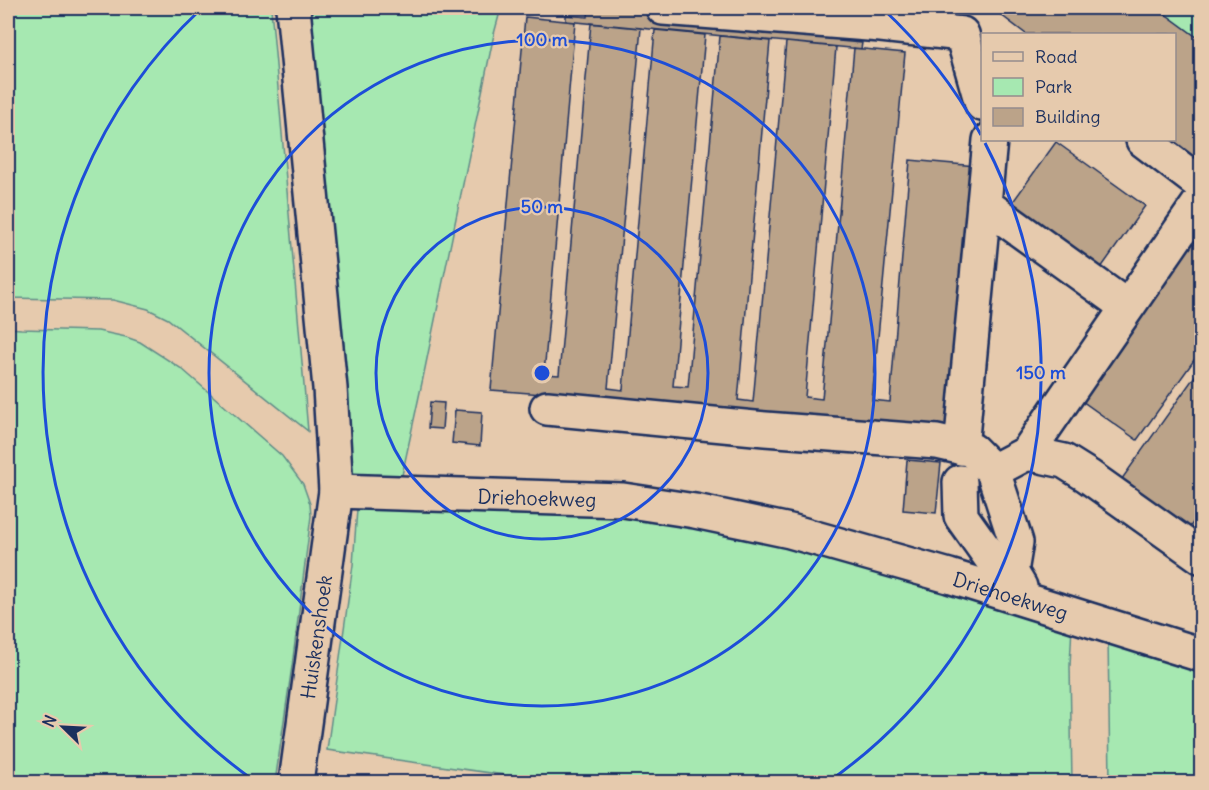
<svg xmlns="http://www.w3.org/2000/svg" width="1209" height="790" viewBox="0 0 1209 790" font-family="Delius,sans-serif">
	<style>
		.green { fill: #a6e8b1; stroke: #608c88; stroke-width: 1.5 }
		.building { fill: #bba389; stroke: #1b2f5e; stroke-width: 1.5 }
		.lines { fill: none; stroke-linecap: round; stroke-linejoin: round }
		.minor-casing { stroke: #1b2f5e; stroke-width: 38 }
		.minor { stroke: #e6caad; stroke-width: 33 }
		.ring { fill: none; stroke: #1d4ed8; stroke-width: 3 }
		.labels { text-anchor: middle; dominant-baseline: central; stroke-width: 4.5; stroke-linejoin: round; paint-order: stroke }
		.street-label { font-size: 20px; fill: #1b2f5e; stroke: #e6caad }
		.centre { fill: #1d4ed8; stroke: #e6caad; stroke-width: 3 }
		.ring-label { font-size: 18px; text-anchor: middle; font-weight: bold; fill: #1d4ed8; stroke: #e6caad; stroke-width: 4.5; stroke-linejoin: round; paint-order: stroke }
	</style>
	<rect width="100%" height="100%" fill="#e6caad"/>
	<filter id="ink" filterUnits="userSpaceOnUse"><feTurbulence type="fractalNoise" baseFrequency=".0167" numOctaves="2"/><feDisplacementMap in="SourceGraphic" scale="12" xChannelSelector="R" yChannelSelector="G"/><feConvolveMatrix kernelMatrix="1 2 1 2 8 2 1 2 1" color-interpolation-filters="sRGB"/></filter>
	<g filter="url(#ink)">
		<path class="green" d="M8 8H271L308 431 168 319 148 309 113 300 8 298Z
			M305 8H501L494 34 423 378 401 480H353Z
			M1131 8H1201V100L1174 34H1152Z
			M8 328 21 329 98 331 126 337 140 342 182 369 282 456 303 484 310 504 311 516 292 666 275 782H8Z
			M544 504 701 523 1072 625 1070 666 1072 782H503L504 775 327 750 353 565 357 509Z
			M1108 636 1201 665V782H1110Z"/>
		<path class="building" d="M589 8H616L841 29 839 41 862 43 861 49 566 21V15L588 17Z
			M1001 8H1157L1202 41V155L1196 162 1166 140H1174V34H1026L997 12Z
			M525 17 575 22 544 374 559 375 591 23 641 28 608 388 623 390 655 30 705 35 673 386 688 387 720 36 770 41 738 400 753 402 786 42 836 47 805 397 822 399 854 48 905 53 872 400 890 402 910 160 976 166 951 432 542 392V394L491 390Z
			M1056 142 1145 206 1096 275 1007 210Z
			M1202 217V349L1137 440 1075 396Z
			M1202 366V510L1187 531 1119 483Z
			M430 402 444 403 442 429 428 428Z
			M455 410 482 412 480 446 452 443Z
			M907 460 941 463 936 513 903 510Z"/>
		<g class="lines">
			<defs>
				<g id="minor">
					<path d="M293 8 330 388 336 491 296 782"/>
					<path d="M663 8 881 25 962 34 982 104"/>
					<path d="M1143 140 1202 185"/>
					<path d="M984 204 1127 307"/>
					<path d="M547 408 765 429 937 442 972 450 993 471 1016 542 1011 572"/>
					<path d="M961 448 990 140"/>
					<path d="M1027 453 1064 461 1088 476 1202 557"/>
					<path d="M993 471 1027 453 1202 199"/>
					<path d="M960 482 961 516 993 561 1011 572 1020 587"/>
					<path id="s1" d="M336 491 623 500 695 511 790 531 949 576 1202 655"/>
				</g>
			</defs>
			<use href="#minor" class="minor-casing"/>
			<use href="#minor" class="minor"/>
		</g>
	</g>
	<g class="ring">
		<circle cx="542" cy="373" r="166"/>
		<circle cx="542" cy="373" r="333"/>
		<path d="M256 782A499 499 0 0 1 202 8M882 8A499 499 0 0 1 981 135M985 143A499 499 0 0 1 828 782"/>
	</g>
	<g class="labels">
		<g class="street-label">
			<text stroke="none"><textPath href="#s1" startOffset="201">Driehoekweg</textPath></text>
			<text stroke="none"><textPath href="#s1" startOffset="687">Driehoekweg</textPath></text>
			<text transform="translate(316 637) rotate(-82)">Huiskenshoek</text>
		</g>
	</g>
	<circle cx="542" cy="373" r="9" class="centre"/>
	<g class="ring-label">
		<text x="542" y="46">100 m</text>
		<text x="542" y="213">50 m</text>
		<text x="1041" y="379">150 m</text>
	</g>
	<rect width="1209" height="790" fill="none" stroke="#e6caad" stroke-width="30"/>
	<rect x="15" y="15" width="1179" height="760" fill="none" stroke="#1b2f5e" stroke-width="2" filter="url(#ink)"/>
	<rect x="981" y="33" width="195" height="108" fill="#e6caad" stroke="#958c8d" stroke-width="1.5"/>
	<rect x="993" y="52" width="30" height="9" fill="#e6caad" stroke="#958c8d" stroke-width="1.5"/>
	<text x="1035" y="63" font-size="18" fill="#1b2f5e">Road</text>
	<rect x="993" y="78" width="30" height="18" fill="#a6e8b1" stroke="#958c8d" stroke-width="1.5"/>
	<text x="1035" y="93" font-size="18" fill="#1b2f5e">Park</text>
	<rect x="993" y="108" width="30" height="18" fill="#bba389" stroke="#958c8d" stroke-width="1.5"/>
	<text x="1035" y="123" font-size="18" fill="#1b2f5e">Building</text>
	<g transform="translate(63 727) rotate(294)" stroke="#e6caad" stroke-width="4.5" paint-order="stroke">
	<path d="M0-4.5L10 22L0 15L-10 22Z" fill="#1b2f5e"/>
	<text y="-9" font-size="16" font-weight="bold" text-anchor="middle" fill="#1b2f5e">N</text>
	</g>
</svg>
